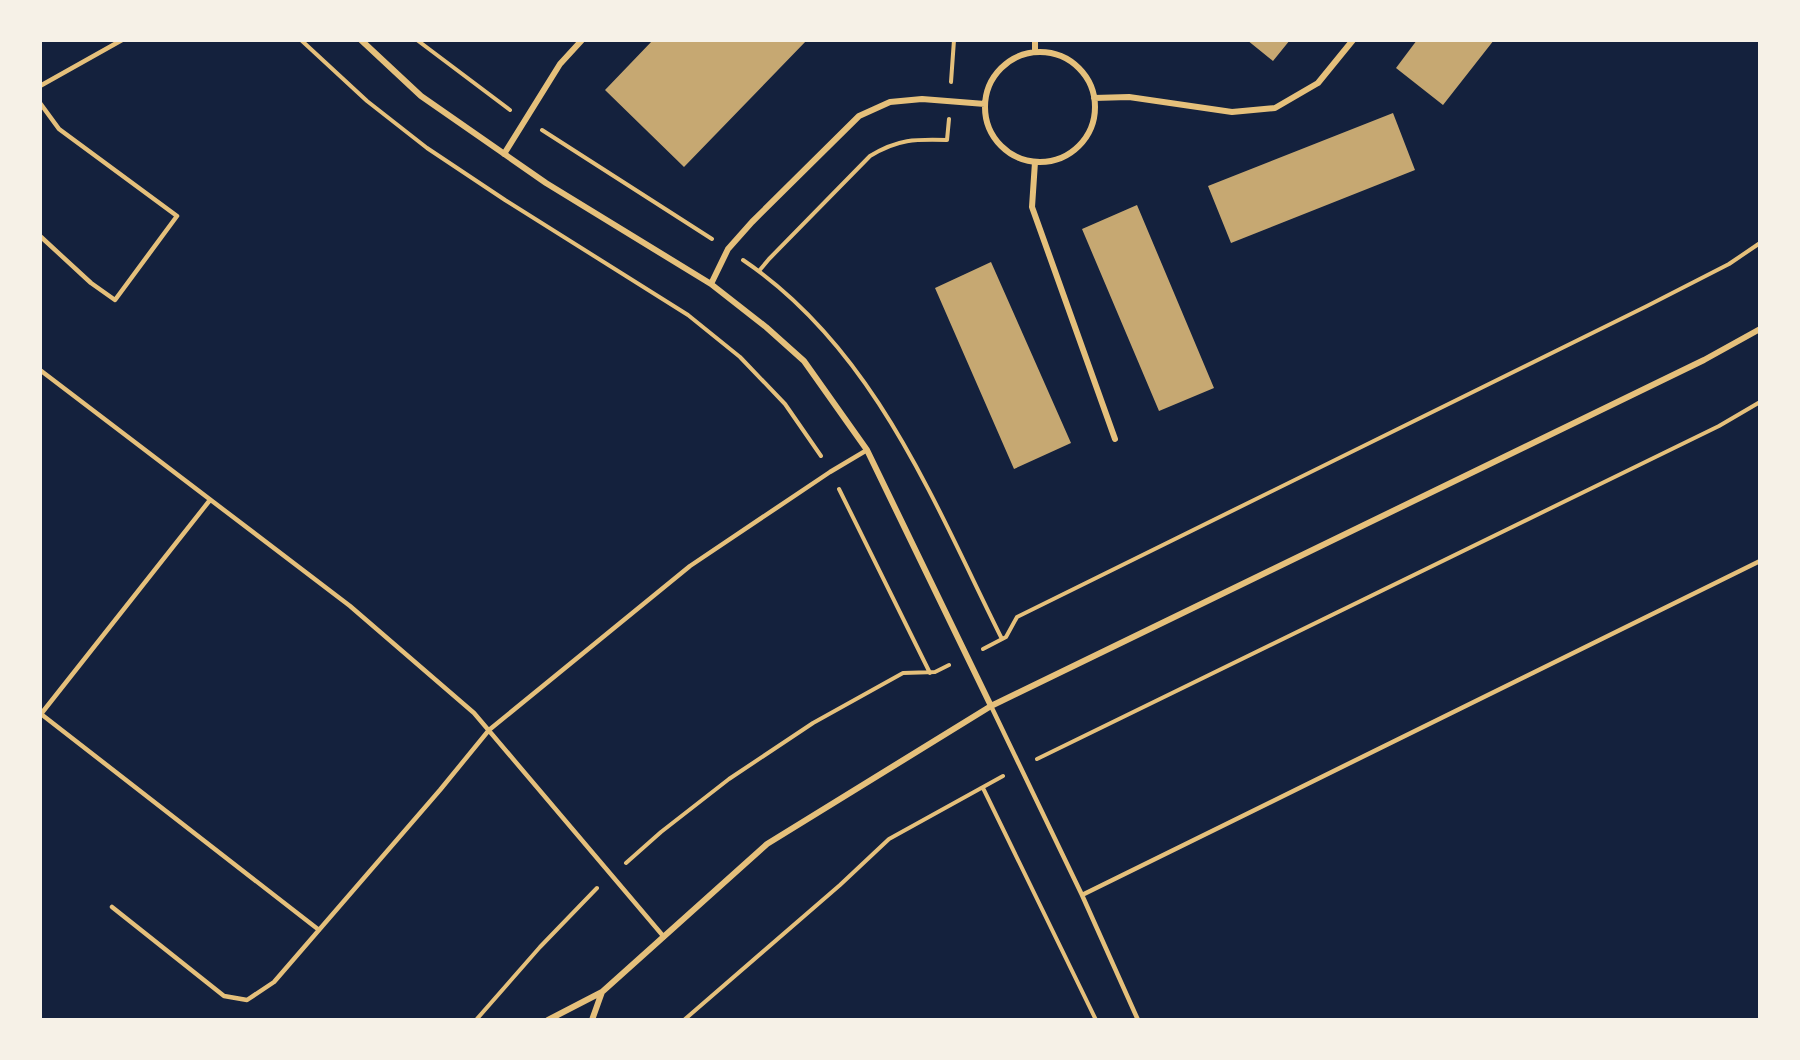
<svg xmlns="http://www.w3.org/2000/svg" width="1800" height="1060" viewBox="0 0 1800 1060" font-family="'PT Sans Narrow',sans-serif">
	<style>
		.building { fill: #c6a872 }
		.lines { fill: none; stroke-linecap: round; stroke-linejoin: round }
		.path { stroke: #e5c07b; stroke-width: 4 }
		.service { stroke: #e5c07b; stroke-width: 4.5 }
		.minor { stroke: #e5c07b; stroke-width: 6 }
	</style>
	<rect width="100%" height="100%" fill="#14213d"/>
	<path class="building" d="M653 40H807L684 167 605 90Z
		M1247 40H1290L1273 61Z
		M1417 40H1494L1443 105 1396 68Z
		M1393 113 1415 170 1231 243 1208 186Z
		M1137 205 1214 388 1159 411 1082 229Z
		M991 262 1071 443 1014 469 935 288Z"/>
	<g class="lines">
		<path class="path" d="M301 40 367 101 427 148 505 200 688 315 740 357 785 404 821 456
			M417 40 510 110
			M951 82 954 40
			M542 130 712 239
			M743 260C875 349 934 503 1002 639
			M759 271 769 259 870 156C898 139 915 139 947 140L949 119
			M839 489 930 673
			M983 649 1006 637 1017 617 1647 306 1729 264 1760 243
			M1037 759 1719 426 1760 402
			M983 788 1096 1020
			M626 863 661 832 729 779 813 723 903 673 935 672 949 665
			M476 1020 540 947 597 888
			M684 1020 840 885 889 839 1003 776"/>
		<path class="service" d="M40 86 122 40
			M40 103 59 129 177 216 115 300 91 283 40 236
			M40 370 350 606 474 713 664 937
			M210 500 41 714 319 930
			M991 706 1082 895 1138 1020
			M1082 895 1760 561
			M112 907 224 996 247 1000 274 982 440 790 489 730 690 566 830 472 867 450"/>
		<path class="minor" d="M361 40 421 96 546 183 711 284 766 327 804 361 867 450 991 706
			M1035 52V40
			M985 107a55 55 0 1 1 110 0a55 55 0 1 1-110 0Z
			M1094 98 1129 97 1232 112 1275 108 1318 83 1353 40
			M504 154 560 64 582 40
			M1035 162 1032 207 1115 439
			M711 284 728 249 752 222 859 116 890 102 922 99 985 104
			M548 1020 602 992 767 844 991 706 1704 360 1760 329
			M592 1020 602 992"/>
	</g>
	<rect width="1800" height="1060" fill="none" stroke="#f6f1e7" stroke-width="84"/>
</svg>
